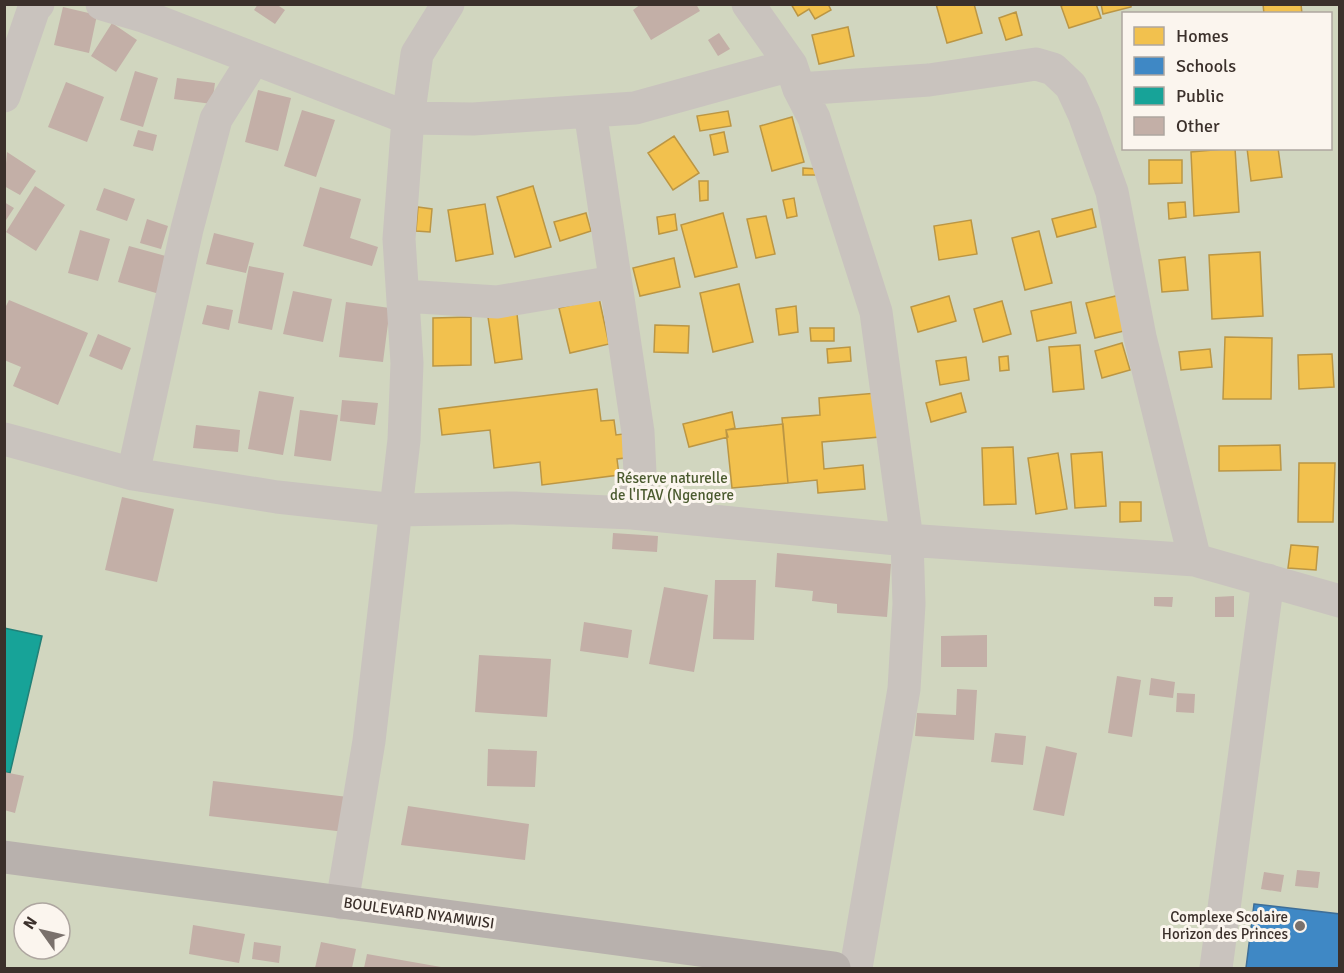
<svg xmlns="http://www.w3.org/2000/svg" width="1344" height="973" viewBox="0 0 1344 973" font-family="Signika,sans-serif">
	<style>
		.green { fill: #d1d6bf; fill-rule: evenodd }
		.homes { fill: #f2c14e; stroke: #bb9644; stroke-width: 1.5 }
		.schools { fill: #3f88c5; stroke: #3e6e97; stroke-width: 1.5 }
		.public { fill: #17a398; stroke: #228077; stroke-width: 1.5 }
		.building { fill: #c3afa7 }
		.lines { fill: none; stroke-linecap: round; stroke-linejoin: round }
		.minor { stroke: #c9c3be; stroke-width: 33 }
		.major { stroke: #b8b1ad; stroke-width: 33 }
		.poi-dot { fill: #7a716c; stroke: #fbf5ee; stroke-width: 2 }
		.labels { text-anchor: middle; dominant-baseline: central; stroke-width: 6; stroke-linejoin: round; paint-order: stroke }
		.park-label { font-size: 15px; fill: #4a5a2e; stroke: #fbf5ee }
		.street-label { font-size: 15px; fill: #3b302b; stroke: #fbf5ee }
		.poi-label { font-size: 15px; fill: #3b302b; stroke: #fbf5ee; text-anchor: end }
	</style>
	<rect width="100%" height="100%" fill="#f0ebe5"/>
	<path class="green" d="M5 5H1339V968H5ZM1124 14H1330V148H1124ZM24 913H60V949H24Z"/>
	<path class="homes" d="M791 4H828L831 10 815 19 809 9 798 16Z
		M936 4H974L982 33 947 43Z
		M1066 4H1096L1101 18 1069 28 1061 6Z
		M1101 4H1131V7L1103 14Z
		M1263 4H1301L1302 14H1264Z
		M1016 12 1022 35 1006 40 999 18Z
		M848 27 854 56 819 64 812 35Z
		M728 111 731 126 700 131 697 116Z
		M792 117 804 162 772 171 760 126Z
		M724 132 728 152 714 155 710 135Z
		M674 136 699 173 673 190 648 153Z
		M1235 148 1239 212 1194 216 1191 152Z
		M1247 148H1278L1282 177 1251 181Z
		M1149 160H1182V183L1149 184Z
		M803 168 817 169V175H803Z
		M699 181H708V200L700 201Z
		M533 186 551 247 515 257 497 197Z
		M794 198 797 216 787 218 783 200Z
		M1185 202 1186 217 1169 219 1168 203Z
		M485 204 493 254 456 261 448 210Z
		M418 207 432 209 430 232 416 231Z
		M1092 209 1096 227 1057 237 1052 219Z
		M586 213 591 231 560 241 554 222Z
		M723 213 737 267 695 277 681 225Z
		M675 214 677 230 659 234 657 217Z
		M766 216 775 254 756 258 747 219Z
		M971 220 977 254 939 260 934 226Z
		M1039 231 1052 283 1025 290 1012 238Z
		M1260 252 1263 316 1212 319 1209 255Z
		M1185 257 1188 290 1162 292 1159 260Z
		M674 258 680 287 640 296 633 268Z
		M739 284 753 342 713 352 700 293Z
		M1120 295 1128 330 1095 338 1086 303Z
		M949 296 956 321 918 332 911 307Z
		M599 298 609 344 570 353 559 308Z
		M1002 301 1011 334 983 342 974 309Z
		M1071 302 1076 333 1037 341 1031 311Z
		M796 306 798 332 779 335 776 309Z
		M517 314 522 359 495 363 488 317Z
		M471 317V365L433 366V318Z
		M655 325 689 326 688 353 654 352Z
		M810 328H834V341H811Z
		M1225 337 1272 338 1271 399H1223Z
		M1122 343 1130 370 1102 378 1095 351Z
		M1080 345 1084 389 1053 392 1049 347Z
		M850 347 851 361 828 363 827 349Z
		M1210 349 1212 367 1181 370 1179 352Z
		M1332 354 1334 387 1299 389 1298 355Z
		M1008 356 1009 370 1000 371 999 357Z
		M966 357 969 380 940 385 936 361Z
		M597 389 601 421 614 420 616 435 623 434 625 458 617 459 619 475 542 485 540 462 494 468 490 430 442 435 439 409Z
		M877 393 880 437 822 442 824 469 863 465 865 489 818 493 817 480 788 483 782 418 820 415 819 398Z
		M961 393 966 412 931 422 926 403Z
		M732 412 735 428 726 430 728 437 689 447 683 424Z
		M783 424 788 483 732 488 726 430Z
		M1280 445 1281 470 1219 471V446Z
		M1013 447 1016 504 984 505 982 448Z
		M1102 452 1106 506 1075 508 1071 454Z
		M1058 453 1067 509 1036 514 1028 458Z
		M1299 463H1335L1333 522H1298Z
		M1120 502H1141V521L1120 522Z
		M1291 545 1318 547 1316 570 1288 568Z"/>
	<path class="schools" d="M1254 904 1340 914V968H1246Z"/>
	<path class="public" d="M4 628 42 636 10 773 4 772Z"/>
	<path class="building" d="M258 4H276L285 10 275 24 254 10Z
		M641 4H696L700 11 651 40 633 10Z
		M63 7 97 15 89 53 54 45Z
		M112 23 137 40 116 72 91 56Z
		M719 33 730 49 718 56 708 40Z
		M135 71 158 78 143 127 120 120Z
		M177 78 215 83 212 104 174 99Z
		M66 82 104 97 87 142 48 127Z
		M258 90 291 98 278 151 245 142Z
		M302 110 335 120 316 177 284 166Z
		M138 130 157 135 153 151 133 146Z
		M7 152 36 171 20 195 4 186Z
		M35 186 65 205 36 251 6 232Z
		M320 187 361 199 350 238 378 247 372 266 303 246Z
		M104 188 135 199 127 221 96 210Z
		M4 202 14 208 4 223Z
		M147 219 168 226 161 249 140 243Z
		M80 230 110 239 98 281 68 273Z
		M214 233 254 243 246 273 206 264Z
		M129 246 173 258 163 295 118 282Z
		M249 266 284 273 272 330 238 323Z
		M293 291 332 299 323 342 283 334Z
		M9 300 88 333 58 405 13 386 21 367 4 360V310Z
		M346 302 390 308 383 362 339 357Z
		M207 305 233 310 229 330 202 324Z
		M98 334 131 348 122 370 89 356Z
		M259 391 294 397 283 455 248 449Z
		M342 400 378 403 375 425 340 421Z
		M300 410 338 415 331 461 294 456Z
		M196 425 240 430 238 452 193 448Z
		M122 497 174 509 157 582 105 570Z
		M613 533 658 536 657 552 612 549Z
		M777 553 891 564 887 617 837 613V604L812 601 813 591 775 587Z
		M715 580H756L754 640 713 639Z
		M664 587 708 595 694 672 649 664Z
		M1234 596V617H1215V597Z
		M1154 597H1173L1172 607 1154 606Z
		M584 622 632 630 628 658 580 651Z
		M987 635V667H941V636Z
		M479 655 551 659 547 717 475 712Z
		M1117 676 1141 680 1132 737 1108 733Z
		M1151 678 1175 682 1173 698 1149 695Z
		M957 689 977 690 974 740 915 736 917 713 956 715Z
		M1177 693 1195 694 1194 713 1176 712Z
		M995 733 1026 736 1023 765 991 762Z
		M1046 746 1077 753 1064 816 1033 810Z
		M488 749 537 751 535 787 487 786Z
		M4 772 24 776 15 813 4 810Z
		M213 781 348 797 345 832 209 816Z
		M408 806 529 824 525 860 401 845Z
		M1297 870 1320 872 1318 888 1295 886Z
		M1264 872 1284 875 1281 892 1261 889Z
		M193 925 245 934 239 963 189 954Z
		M254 942 281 946 279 963 252 959Z
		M321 942 356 949 352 968H315Z
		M367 954 441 967V968H364Z"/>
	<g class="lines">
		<path class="minor" d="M102 4 146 17 408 118 473 119 635 108 791 65
			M748 4 791 65 799 89 814 118 876 312 907 540 909 604 904 689 856 968
			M799 89 929 80 1036 64 1053 69 1071 86 1084 114 1112 192 1140 337 1195 560
			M4 96 34 8 38 4
			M590 111 638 432 640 473 632 513
			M404 296 497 302 614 282
			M4 439 133 474 277 497 396 510 514 508 632 513 907 540 1195 560 1340 601
			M133 474 187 229 216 119 253 60
			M342 903 369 741 404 440 407 363 399 239 408 118 417 54 448 4
			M1216 968 1268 580"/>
		<path class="major" d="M4 857 834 968"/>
	</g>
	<circle class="poi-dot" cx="1300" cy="926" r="6"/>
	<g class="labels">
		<g class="park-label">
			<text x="672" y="478">Réserve naturelle<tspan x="672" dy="17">de l'ITAV (Ngengere</tspan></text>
		</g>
		<g class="street-label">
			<text transform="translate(419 913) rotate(8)">BOULEVARD NYAMWISI</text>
		</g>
		<g class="poi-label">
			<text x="1288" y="917">Complexe Scolaire<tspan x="1288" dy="17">Horizon des Princes</tspan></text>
		</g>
	</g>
	<rect width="1344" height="973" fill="none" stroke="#3b302b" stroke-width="12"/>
	<rect x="1122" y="12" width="210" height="138" fill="#fbf5ee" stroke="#aea6a0" stroke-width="1.5"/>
	<rect x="1134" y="27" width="30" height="18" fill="#f2c14e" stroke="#aea6a0" stroke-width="1.5"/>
	<text x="1176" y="42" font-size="18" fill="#3b302b">Homes</text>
	<rect x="1134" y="57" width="30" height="18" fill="#3f88c5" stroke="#aea6a0" stroke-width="1.5"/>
	<text x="1176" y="72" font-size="18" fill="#3b302b">Schools</text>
	<rect x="1134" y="87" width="30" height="18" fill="#17a398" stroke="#aea6a0" stroke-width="1.5"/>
	<text x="1176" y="102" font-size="18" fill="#3b302b">Public</text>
	<rect x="1134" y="117" width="30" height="18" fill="#c3afa7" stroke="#aea6a0" stroke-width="1.5"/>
	<text x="1176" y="132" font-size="18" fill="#3b302b">Other</text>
	<g transform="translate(42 931) rotate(304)"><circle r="28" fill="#fbf5ee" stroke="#aea6a0" stroke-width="1.5"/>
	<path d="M0-4.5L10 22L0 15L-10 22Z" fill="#7a716c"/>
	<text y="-9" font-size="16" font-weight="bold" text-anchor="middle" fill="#3b302b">N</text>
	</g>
</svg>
